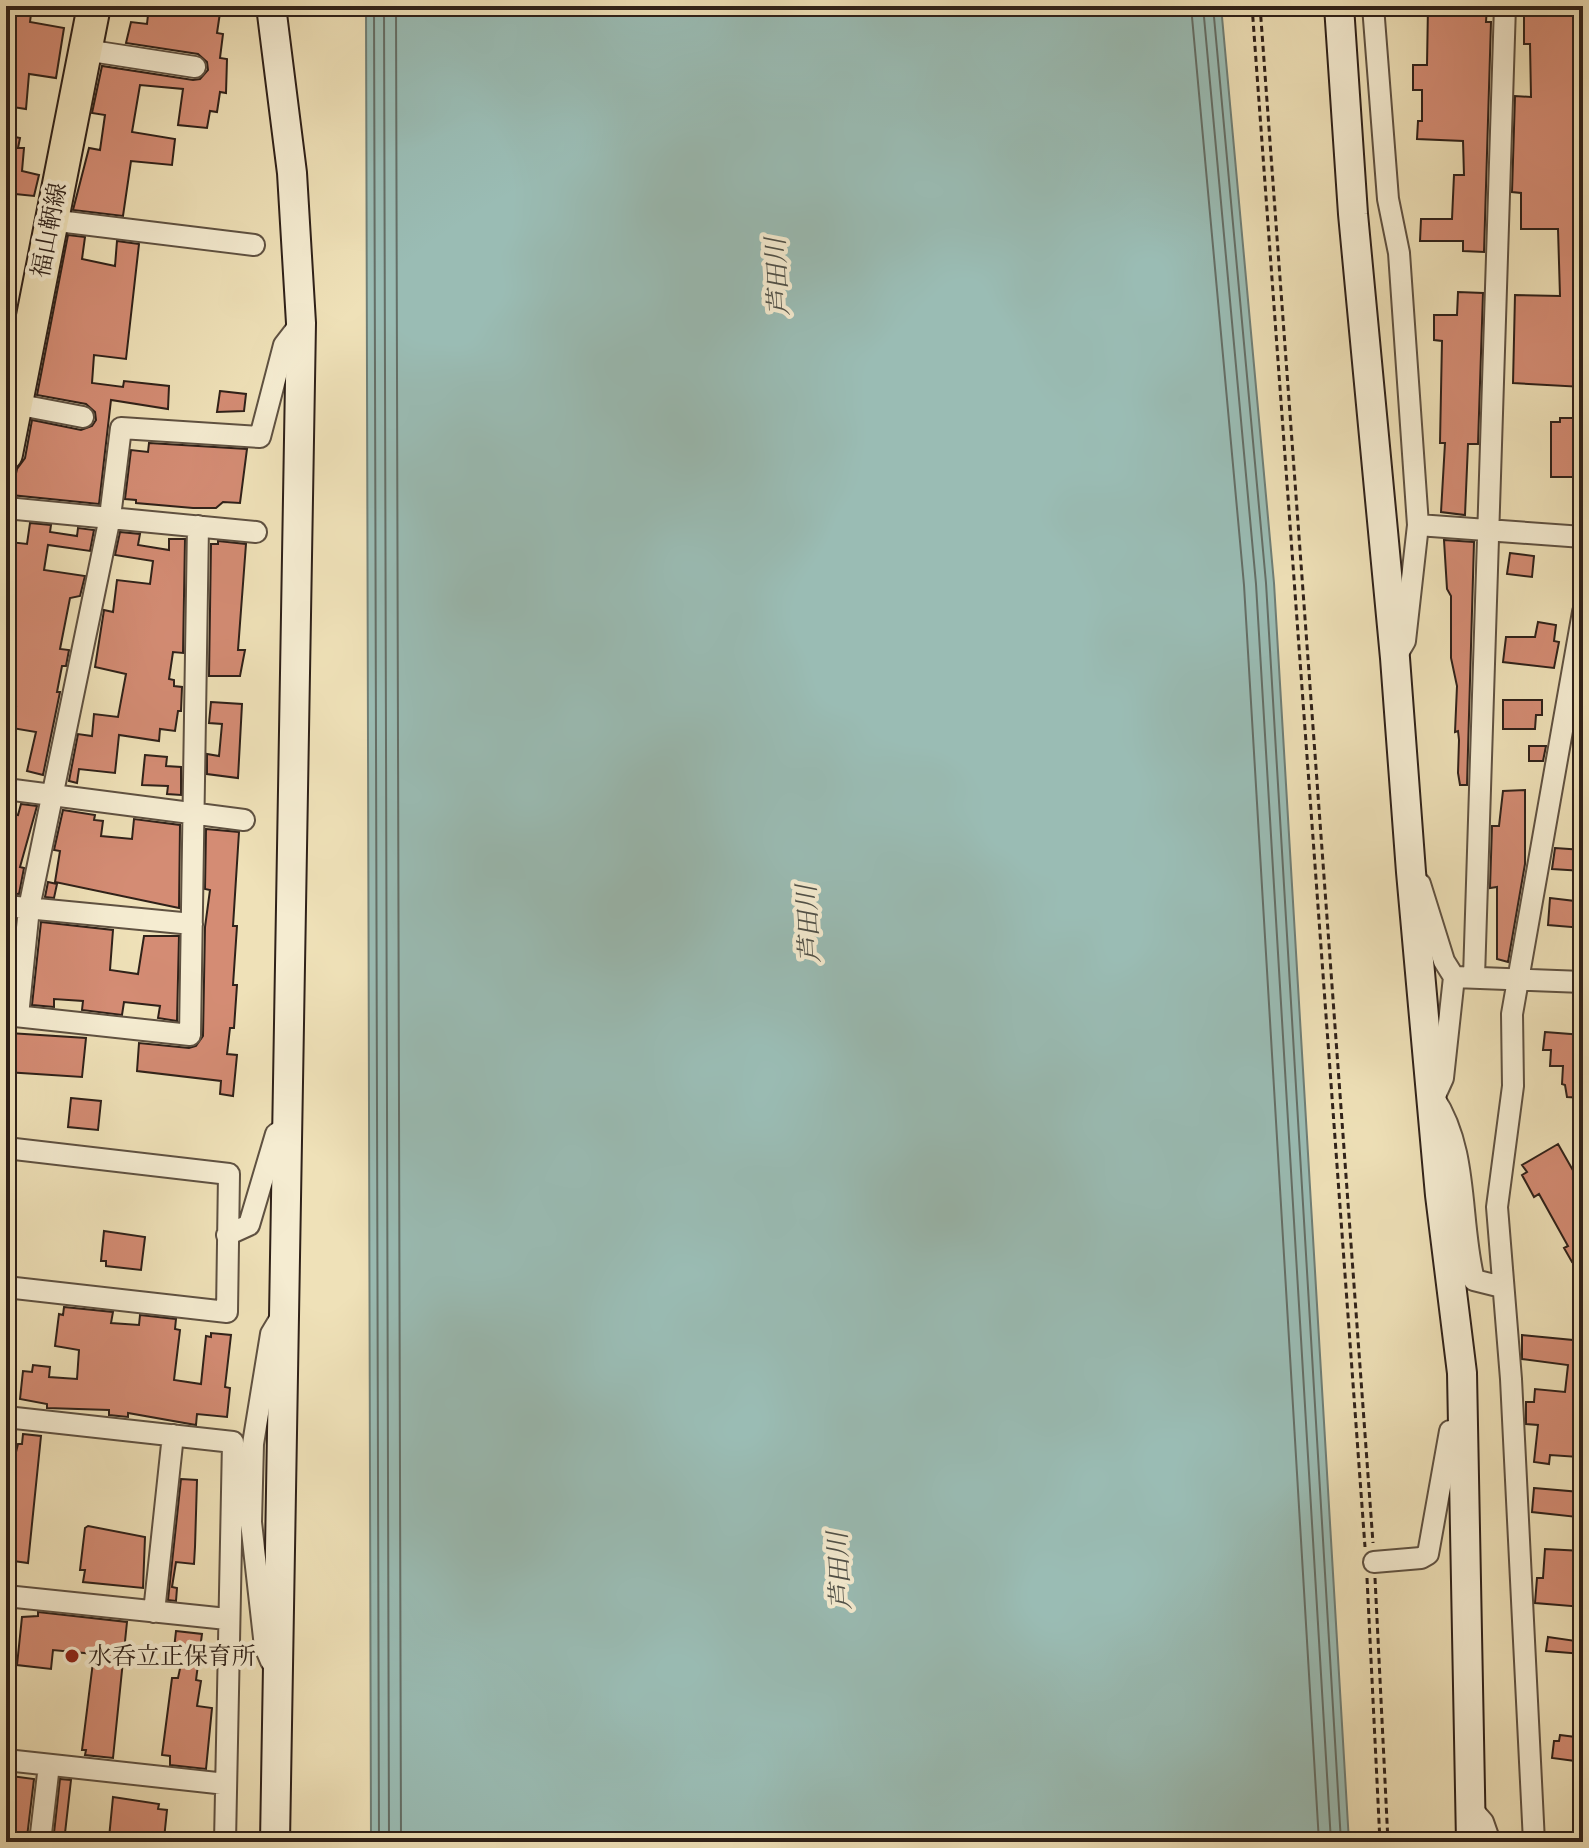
<svg xmlns="http://www.w3.org/2000/svg" width="1589" height="1848" viewBox="0 0 1589 1848" font-family="'IM FELL Great Primer','Noto Serif JP',serif">
	<style>
		.water { fill: #9abcb4; stroke: #6f7e76; stroke-width: 2 }
		.lines { fill: none; stroke-linecap: round; stroke-linejoin: round }
		.shore { stroke: #646e66; stroke-width: 2 }
		.building { fill: #d48c74; stroke: #2f2119; stroke-width: 2 }
		.street-casing { stroke: #5f5141; stroke-width: 24 }
		.secondary-casing { stroke: #2f2119; stroke-width: 32 }
		.primary-casing { stroke: #2f2119; stroke-width: 36 }
		.path { stroke: #2f2119; stroke-width: 3; stroke-dasharray: 6 4; stroke-linecap: butt }
		.street { stroke: #f5ecd1; stroke-width: 20 }
		.secondary { stroke: #f5ecd1; stroke-width: 28 }
		.primary { stroke: #efe1b8; stroke-width: 32 }
		.poi-dot { fill: #8f2418; stroke: #f5ecd1; stroke-width: 3 }
		.labels { text-anchor: middle; dominant-baseline: central; stroke-width: 8; stroke-linejoin: round; paint-order: stroke }
		.street-label { font-size: 24px; fill: #2f2119; stroke: #f5ecd1 }
		.poi-label { font-size: 24px; fill: #2f2119; stroke: #f5ecd1; text-anchor: start }
		.water-label { font-size: 26px; font-style: italic; fill: #4f5048; stroke: #f5ecd1 }
	</style>
	<rect width="100%" height="100%" fill="#efe1b8"/>
	<filter id="stains"><feTurbulence type="fractalNoise" baseFrequency=".0025" numOctaves="4"/><feColorMatrix values="0 0 0 0 .2 0 0 0 0 .09 0 0 0 0 .02 0 0 0 .5 -.17"/></filter>
	<radialGradient id="worn" r=".72"><stop offset=".6" stop-color="#630" stop-opacity="0"/><stop offset="1" stop-color="#630" stop-opacity=".3"/></radialGradient>
	<path class="water" d="M366 6H1221L1274 583 1349 1842H371Z"/>
	<g class="lines">
		<path class="shore" d="M374 6 379 1842
			M384 6 389 1842
			M396 6 401 1842
			M1191 6 1244 585 1319 1842
			M1203 6 1256 584 1331 1842
			M1213 6 1266 583 1341 1842"/>
	</g>
	<path class="building" d="M149 6H221L217 33 223 34 220 58 227 59 226 93 220 92 217 112 210 111 207 128 178 125 183 89 140 85 132 132 175 139 172 165 131 161 123 216 73 210 89 148 100 150 105 115 92 113 102 66 193 80 200 79 208 70 207 62 198 54 126 43 131 22 147 24Z
		M1428 6H1487L1486 22H1491L1484 252 1463 251V241H1420L1421 219H1452L1454 175H1464L1463 141 1417 139 1418 121H1422V90H1413V65H1427Z
		M1524 6H1583V387L1513 383 1515 295 1560 296 1558 229H1521V193L1512 192 1515 96 1531 97 1530 44H1524Z
		M6 11 31 14 30 22 64 28 56 78 29 74 26 109 6 106Z
		M6 135 20 138 18 148H24L22 171 39 175 34 196 6 193Z
		M68 235 85 237 82 259 115 266 117 241 139 244 126 359 94 355 92 383 123 387 124 381 169 386 168 409 111 400 99 504 11 495 17 469 25 458 32 420 81 430 92 426 96 420 95 412 86 404 37 395Z
		M1458 292 1483 293 1478 444H1468L1465 515 1441 512 1445 443H1440L1442 341 1434 340V315H1457Z
		M220 391 246 394 244 411 217 412Z
		M1560 418H1583V466H1576V477H1551V422H1560Z
		M149 443 247 449 240 503 223 502 216 508H193L136 503V500L125 499 131 450 148 452Z
		M30 523 51 525 50 532 77 536 78 528 94 530 90 551 48 545 44 570 85 576 80 596 70 598 60 649 69 650 66 666H62L57 692H60L43 775 27 771 36 732 12 728 16 707 6 705V564L10 542 27 544Z
		M120 532 140 534 138 545 169 550V539H185L183 653 173 652 169 679 174 680V686L182 687 181 711H178L175 731 160 729 159 741 119 735 115 773 79 769 77 783 69 781 78 734 92 736 94 714 118 717 126 674 95 667 104 610 113 612 117 580 150 584 153 561 115 555Z
		M1444 540 1474 542 1467 785H1460L1458 773 1459 740 1458 731 1455 732 1457 686 1451 658V596L1447 589Z
		M218 541 246 544 238 650H245L240 676H209L211 544H218Z
		M1510 553 1534 556 1532 577 1507 574Z
		M1538 622 1556 625 1554 641 1559 642 1554 668 1503 662 1506 637H1535Z
		M1503 700H1542V715H1536L1535 729H1503Z
		M211 702 242 704 238 778 207 774V754L219 756 222 724 209 723Z
		M1529 746H1546L1543 761H1529Z
		M145 755 167 757 166 766 181 767V795L167 794 168 786 142 785Z
		M1525 790V864L1508 962 1497 959V887L1490 888 1492 826H1499L1503 791Z
		M21 804 37 806 20 867 24 868 19 894 6 893V813L18 815Z
		M63 810 95 815 94 820 103 821 101 836 132 839 134 819 180 825 179 908 55 882 60 851 54 850Z
		M206 829 239 832 233 926H237L233 985H237L234 1028H230L227 1054 237 1055 233 1096 220 1094 221 1081 137 1071 139 1043 189 1048 196 1046 203 1036 205 927 210 890 205 889Z
		M1555 848 1583 850V871L1552 869Z
		M48 882 57 884 54 898 45 897Z
		M1550 898 1583 902V928L1548 925Z
		M6 919 15 920 8 983H6Z
		M41 922 113 930 110 970 138 974 144 936H179L177 1021 158 1018 160 1006 124 1002 122 1015 82 1010 83 1001 54 999V1007L32 1005Z
		M1545 1032 1583 1035V1098L1567 1097 1565 1085 1562 1084 1563 1066H1550L1551 1050H1543Z
		M9 1033 86 1038 82 1077 6 1072Z
		M71 1098 101 1101 98 1130 68 1127Z
		M1558 1144 1583 1188V1256L1572 1262 1564 1248 1568 1246 1539 1194 1534 1197 1522 1175 1527 1172 1522 1165Z
		M104 1231 145 1237 141 1270 106 1266V1261H101Z
		M64 1307 113 1312 111 1323 139 1325 140 1315 176 1319 175 1329 180 1330 174 1380 201 1384 206 1336 211 1337V1333L231 1335 225 1387 230 1388 227 1417 197 1414 196 1425 128 1413V1417L109 1415V1410L47 1408V1404L20 1399 23 1371 32 1372 33 1365 50 1367 49 1377 77 1379 79 1350 55 1346 59 1314 63 1315Z
		M1522 1335 1583 1341 1578 1394H1583V1455L1579 1457 1550 1455 1549 1464 1534 1462 1538 1425 1526 1424V1402H1534L1535 1389 1565 1392 1568 1365 1522 1359Z
		M23 1434 41 1436 28 1563 6 1560V1516H11L16 1452 18 1444H22Z
		M181 1479 197 1480 195 1547 194 1564 176 1562 172 1587 177 1588 176 1601 168 1600Z
		M1534 1488 1580 1492 1577 1517 1532 1512Z
		M88 1526 145 1537 143 1588 83 1582 85 1570H80L85 1528Z
		M1545 1549 1583 1551V1607L1535 1603 1537 1578H1543Z
		M38 1612 127 1622 113 1758 85 1755 86 1750H82L94 1654 53 1650 51 1669 17 1665 22 1617 38 1616Z
		M176 1631 202 1634 196 1680 201 1681 197 1706 212 1708 206 1769 170 1765V1756L162 1755 172 1678H178L184 1650 174 1649Z
		M1548 1637 1583 1642V1654L1546 1651Z
		M1560 1735 1583 1738V1762L1552 1758 1554 1741H1559Z
		M11 1776 34 1779 27 1837 6 1835Z
		M60 1779 71 1780 64 1842H53Z
		M113 1797 159 1804 158 1809 167 1810 164 1839 109 1838Z"/>
	<g class="lines">
		<defs>
			<path id="street" d="M1373 6 1388 199 1399 253 1418 525 1405 641 1398 653
				M85 50 195 67
				M50 220 254 245
				M15 404 83 417
				M6 508 256 532
				M1418 525 1583 537
				M6 789 244 820
				M1420 884 1444 961 1454 977
				M6 906 192 924
				M1474 977 1505 6
				M6 1015 190 1035 198 526
				M18 1016 29 908 110 517 121 428 260 437 284 345 301 323
				M6 1148 229 1174 227 1312 6 1287
				M227 1235 249 1225 276 1134 287 1127
				M1502 1287 1474 1280C1459 1220 1469 1151 1434 1098L1443 1078 1454 977 1583 982
				M6 1417 233 1442 225 1842
				M1374 1562 1421 1558 1428 1554 1450 1431 1463 1430
				M6 1596 227 1619
				M154 1612 173 1435
				M271 1661 265 1647 251 1522 253 1444 271 1334 280 1319
				M6 1760 226 1784
				M1470 1807 1483 1822 1490 1842
				M40 1842 49 1765
				M1534 1842 1511 1379 1497 1207 1513 1086 1512 1014 1583 612"/>
			<path id="secondary" d="M271 6 292 173 301 323 275 1842
				M1339 6 1353 214 1395 658 1411 872 1440 1195 1462 1373 1471 1842"/>
			<path id="primary" d="M6 454 94 6"/>
		</defs>
		<use href="#street" class="street-casing"/>
		<use href="#secondary" class="secondary-casing"/>
		<use href="#primary" class="primary-casing"/>
		<path class="path" d="M1252 6 1365 1547
			M1260 6 1373 1543
			M1367 1578 1380 1842
			M1375 1578 1388 1842"/>
		<use href="#street" class="street"/>
		<use href="#secondary" class="secondary"/>
		<use href="#primary" class="primary"/>
	</g>
	<circle class="poi-dot" cx="72" cy="1656" r="8"/>
	<g class="labels">
		<g class="street-label">
			<text transform="translate(49 230) rotate(-79)">福山鞆線</text>
		</g>
		<g class="poi-label">
			<text x="88" y="1656">水呑立正保育所</text>
		</g>
		<g class="water-label">
			<text transform="translate(777 277) rotate(-93)">芦田川</text>
			<text transform="translate(808 924) rotate(-93)">芦田川</text>
			<text transform="translate(839 1571) rotate(-93)">芦田川</text>
		</g>
	</g>
	<rect width="1589" height="1848" fill="none" stroke="#efe1b8" stroke-width="32"/>
	<rect x="8" y="8" width="1573" height="1832" fill="none" stroke="#2f2119" stroke-width="4"/>
	<rect x="16" y="16" width="1557" height="1816" fill="none" stroke="#2f2119" stroke-width="2"/>
	<rect width="100%" height="100%" filter="url(#stains)"/>
	<rect width="100%" height="100%" fill="url(#worn)"/>
</svg>
